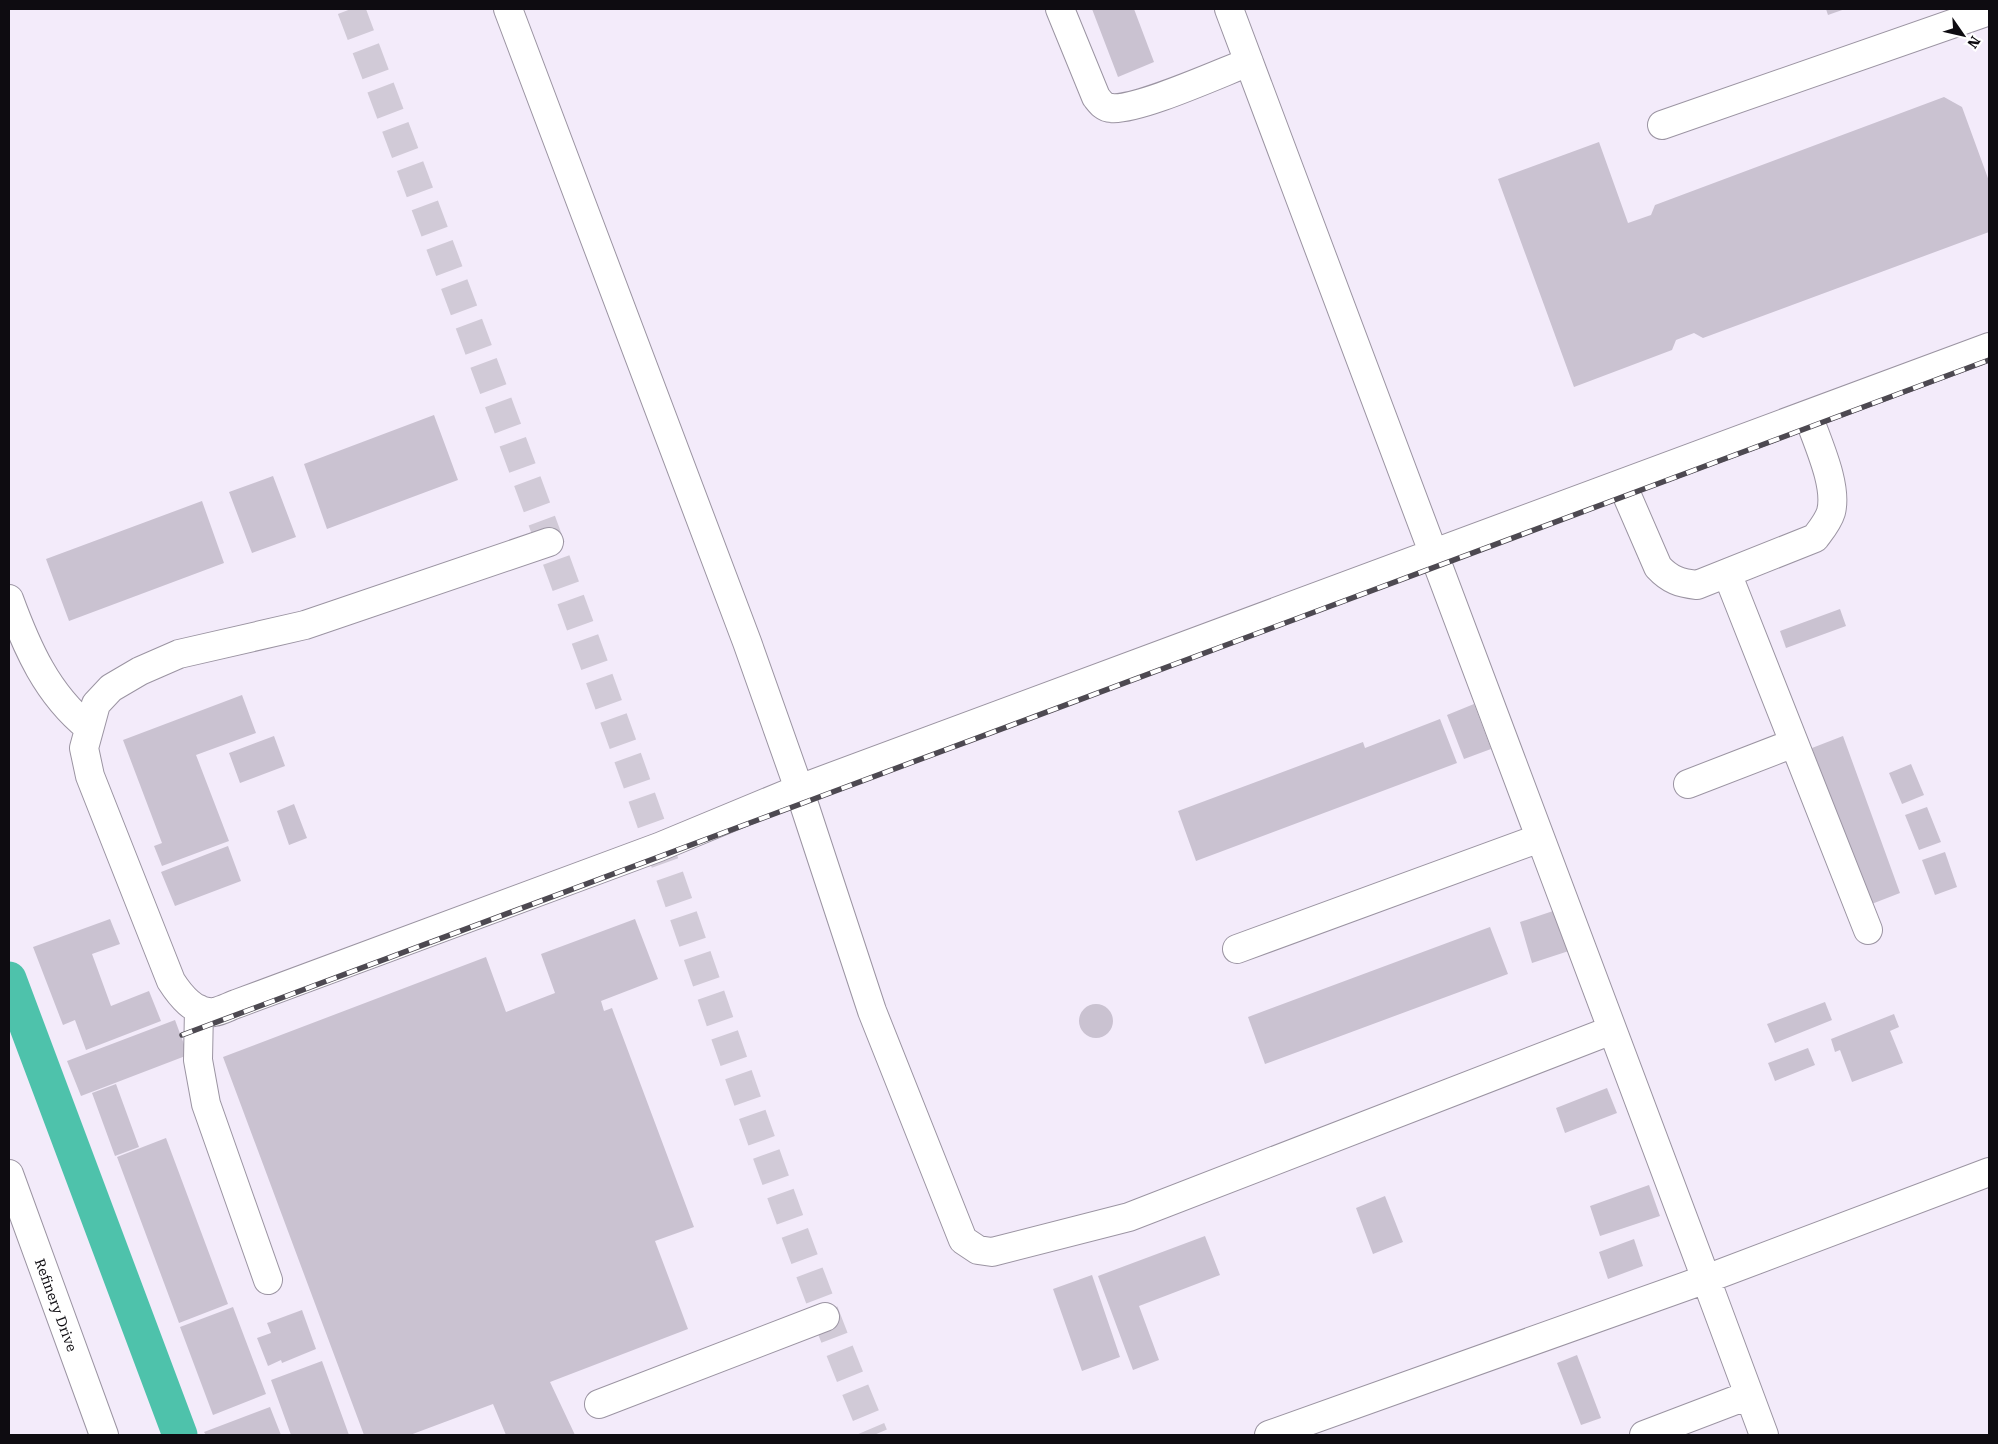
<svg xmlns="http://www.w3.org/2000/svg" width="1998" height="1444" viewBox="0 0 1998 1444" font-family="'Roboto Serif',serif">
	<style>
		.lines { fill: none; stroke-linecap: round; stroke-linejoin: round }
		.canal { stroke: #4ec2ab; stroke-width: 35 }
		.building { fill: #cac2d1 }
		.minor-tunnel { stroke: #d1cad7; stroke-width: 28; stroke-dasharray: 28 14; stroke-linecap: butt }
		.minor-casing { stroke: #9b94a2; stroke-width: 30 }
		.minor { stroke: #fff; stroke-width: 28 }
		.rail-casing { stroke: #4d4951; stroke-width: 5.5 }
		.rail { stroke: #fff; stroke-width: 4; stroke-dasharray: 11; stroke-linecap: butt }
		.labels { text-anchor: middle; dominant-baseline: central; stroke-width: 4.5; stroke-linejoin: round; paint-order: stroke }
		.street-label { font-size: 14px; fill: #0e0c11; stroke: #fff }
	</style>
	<rect width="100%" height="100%" fill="#f3ebfa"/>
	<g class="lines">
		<path class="canal" d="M9 979 180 1435"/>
	</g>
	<path class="building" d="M1092 9H1134L1154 62 1118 77Z
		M1826 9H1845L1828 15Z
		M1944 97 1962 107 1989 181V232L1703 338 1694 333 1676 340 1672 350 1574 387 1498 179 1599 142 1628 223 1651 215 1655 205Z
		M434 415 458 480 327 529 304 464Z
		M273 476 296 537 252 553 229 492Z
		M202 501 224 563 69 621 46 559Z
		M1840 609 1846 626 1786 648 1780 631Z
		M242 695 256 733 196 755 229 841 162 866 154 846 162 843 123 740Z
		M1474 704 1491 749 1464 759 1447 715Z
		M1440 719 1457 763 1196 861 1178 811 1363 742 1365 748Z
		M274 736 285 766 240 783 229 753Z
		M1843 736 1900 893 1869 905 1812 748Z
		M1911 764 1924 795 1902 804 1889 773Z
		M294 804 307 838 289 845 277 811Z
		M1927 807 1941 842 1919 850 1905 815Z
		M228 846 241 881 175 906 161 872Z
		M1945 852 1957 887 1935 895 1922 860Z
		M1565 907 1578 948 1532 963 1520 922Z
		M110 919 120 944 92 954 111 1006 149 991 161 1021 86 1050 75 1020 63 1025 33 947Z
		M635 919 658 979 601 1001 604 1011 612 1008 694 1227 655 1241 688 1329 550 1382 575 1435H506L493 1404 410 1435H364L223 1057 486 957 506 1012 555 993 541 954Z
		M1490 927 1508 974 1265 1064 1248 1017Z
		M1825 1002 1832 1020 1775 1043 1767 1024Z
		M1079 1021a17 17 0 1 1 34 0a17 17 0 1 1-34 0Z
		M1894 1014 1899 1027 1890 1031 1903 1063 1852 1082 1840 1050 1835 1052 1831 1039Z
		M175 1020 188 1055 81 1096 67 1061Z
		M1808 1048 1815 1065 1775 1081 1768 1063Z
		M116 1084 139 1147 115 1156 92 1093Z
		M1607 1088 1617 1113 1565 1133 1556 1108Z
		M166 1138 228 1304 179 1323 117 1157Z
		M1649 1185 1660 1216 1600 1236 1590 1206Z
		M1385 1196 1403 1242 1373 1254 1356 1208Z
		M1205 1236 1220 1275 1139 1306 1159 1360 1133 1370 1098 1276Z
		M1634 1239 1643 1266 1608 1279 1599 1252Z
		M1092 1275 1120 1357 1082 1371 1053 1289Z
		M233 1307 266 1394 213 1415 180 1327Z
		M302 1310 316 1349 282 1363 281 1360 268 1366 257 1338 271 1333 267 1323Z
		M1577 1355 1601 1418 1581 1425 1557 1363Z
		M322 1361 349 1435H291L271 1380Z
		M270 1407 281 1435H206L204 1432Z"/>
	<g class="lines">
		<path class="minor-tunnel" d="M351 9C453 280 555 552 652 826 724 1029 790 1236 874 1435"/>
		<defs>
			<path id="minor" d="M508 9 747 642 799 789 872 1011 963 1240 978 1250 992 1252 1129 1217 1612 1030
				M1060 9 1096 97C1100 102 1104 108 1111 108 1137 111 1220 73 1249 62
				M1229 9 1706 1279 1269 1435
				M1662 125 1989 11
				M1622 484 1658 567C1670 580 1680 583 1697 585L1815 538C1821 530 1828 522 1831 512 1838 485 1817 442 1808 415
				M549 542 305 625 179 654 140 671 111 688 96 704 84 748 90 776 171 981C180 995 194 1014 214 1012 221 1011 230 1006 236 1004L659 847 799 789 1989 347
				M1727 573 1868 930
				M9 599C27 648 47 694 88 727
				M1688 784 1794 743
				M1237 949 1540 838
				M199 1009 198 1060 206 1104 268 1280
				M9 1174 104 1435
				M599 1404 825 1317
				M1644 1435 1749 1395
				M1764 1435 1706 1279 1989 1172"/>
		</defs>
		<use href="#minor" class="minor-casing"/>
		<use href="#minor" class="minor"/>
		<defs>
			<path id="rail" d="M182 1035 1989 360"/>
		</defs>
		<use href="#rail" class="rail-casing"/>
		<use href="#rail" class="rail"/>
	</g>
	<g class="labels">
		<g class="street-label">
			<text transform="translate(56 1305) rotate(70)">Refinery Drive</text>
		</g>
	</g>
	<rect width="1998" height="1444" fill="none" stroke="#0e0c11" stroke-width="20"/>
	<g transform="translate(1963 35) rotate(124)" stroke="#ffffff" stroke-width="4" paint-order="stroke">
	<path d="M0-4L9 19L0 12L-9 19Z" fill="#0e0c11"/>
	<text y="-8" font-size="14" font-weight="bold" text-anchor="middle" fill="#0e0c11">N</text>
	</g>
</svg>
